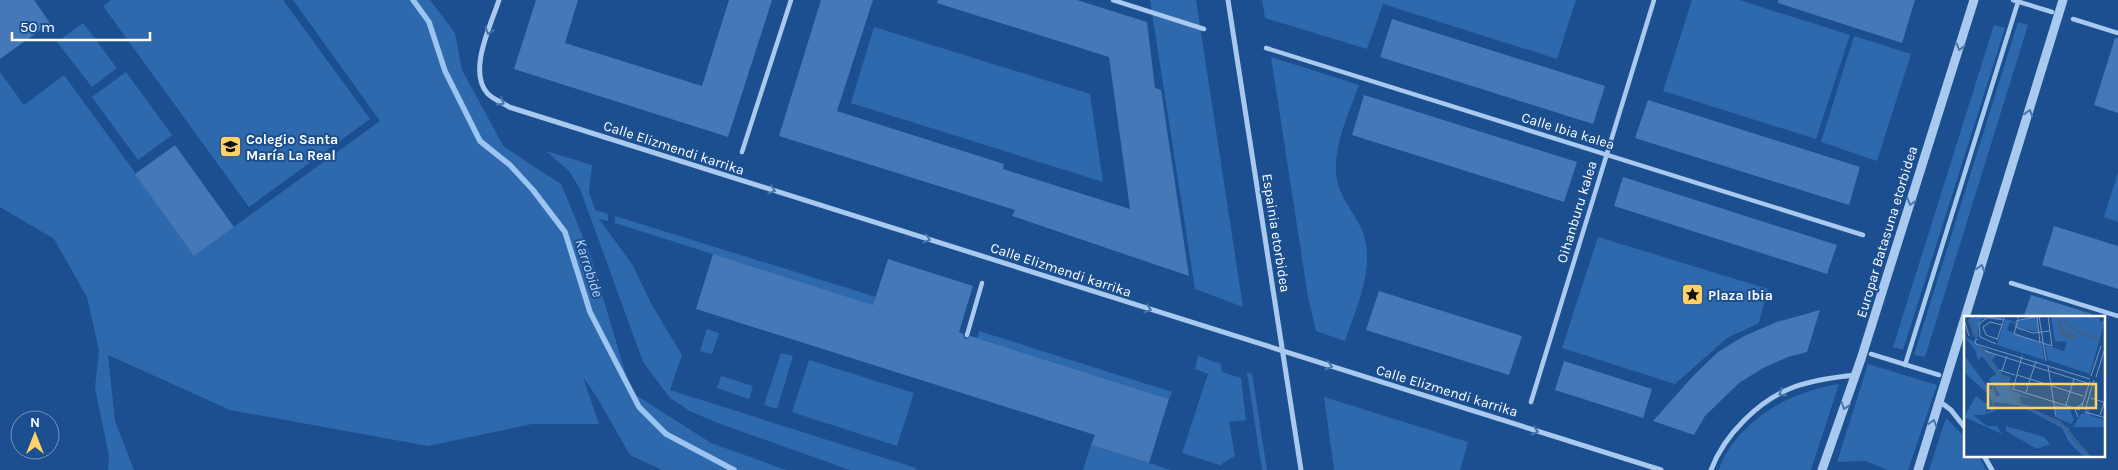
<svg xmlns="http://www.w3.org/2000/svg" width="2118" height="470" viewBox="0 0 2118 470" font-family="Karla,sans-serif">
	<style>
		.green { fill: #2e69ad }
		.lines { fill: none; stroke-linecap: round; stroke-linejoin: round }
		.stream { stroke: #9cc4f0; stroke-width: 5.5 }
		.building { fill: #4478b7 }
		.pedestrian { stroke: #a9c9ee; stroke-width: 4.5 }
		.minor { stroke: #a9c9ee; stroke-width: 5 }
		.tertiary { stroke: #a9c9ee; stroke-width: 9 }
		.oneway { stroke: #4674ac }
		.labels { text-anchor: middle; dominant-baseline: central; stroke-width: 4; stroke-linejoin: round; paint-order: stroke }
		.street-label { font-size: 14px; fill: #fff; stroke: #1b4f8f }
		.poi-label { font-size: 14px; font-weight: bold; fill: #fff; stroke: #1b4f8f; text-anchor: start }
		.water-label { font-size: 15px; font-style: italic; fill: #b5d3f5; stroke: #1b4f8f }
		.inset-river { fill: none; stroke: #3c6290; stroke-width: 2.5 }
		.inset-road { fill: none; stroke: #7695bc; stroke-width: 1 }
		.view { fill: #ffd166; fill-opacity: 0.15; stroke: #ffd166; stroke-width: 2.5 }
		.inset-edge { fill: none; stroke: #fff; stroke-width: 2.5 }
	</style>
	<rect width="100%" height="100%" fill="#1b4f8f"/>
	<path class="green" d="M111 0H283L370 119 249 207 103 6Z
		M293 0H430L455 33 462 70 504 147 561 184 590 254 631 392 711 443 786 470H662L630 455 598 399 583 377 599 424H532L428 446 230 410 108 355 115 421 134 470H108L109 456 95 388 99 350 87 297 54 239 0 207V72L24 105 64 75 195 255 380 121Z
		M1150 0H1196L1243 307 1195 289Z
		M1262 0H1576L1557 59 1383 4 1367 49 1265 18Z
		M1692 0H1739L1850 35 1816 139 1663 91Z
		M2018 22 2028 25 1925 357 1914 355Z
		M83 23 117 68 92 87 57 42Z
		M1994 25 2005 28 1903 350 1893 347Z
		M874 27 1090 94 1103 182 851 103Z
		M1854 36 1911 54 1877 161 1821 142Z
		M1271 57 1359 85C1350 111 1335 141 1336 169 1336 192 1349 205 1359 224 1379 262 1357 304 1345 341L1316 331 1308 297Z
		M126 72 172 135 138 160 92 97Z
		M546 151 592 165 589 192 595 210 608 214V221L599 219 632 264 652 305 682 355 670 390 916 468 915 470H850L715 422 690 411 670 398 643 362 580 189 569 171Z
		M2118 172V222L2104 217Z
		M615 216 876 297 873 305 615 223Z
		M1598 237 1768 289 1759 323 1727 338 1675 384 1562 348Z
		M707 329 719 333 712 354 700 351Z
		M979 331 1172 392 1169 399 977 338Z
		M781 353 793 356 777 409 764 405Z
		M1198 356 1221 364 1222 372 1241 378 1246 420 1229 422 1235 456 1220 465 1182 453 1208 374 1195 369Z
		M809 360 914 393 897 446 792 412Z
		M1868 364 1937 385 1908 470H1887L1866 461 1837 462Z
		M1247 372 1252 374 1267 470H1262Z
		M721 376 753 386 749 399 717 388Z
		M1839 384 1811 470H1719C1721 461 1727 453 1731 446 1757 410 1796 391 1839 384Z
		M1324 397 1468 442 1460 470H1334Z
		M1946 418 1965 437 1966 456H1979L1986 470H1929Z
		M1091 445 1171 470H1083Z"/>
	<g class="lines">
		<path class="stream" d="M413 0 429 22 445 71 480 141 510 165 533 190 565 232 590 312 639 407 666 434 734 470"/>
	</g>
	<path class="building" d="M0 0H34L50 23 0 59Z
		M536 0H578L565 43 702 86 729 0H772L728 137 514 69Z
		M821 0H873L837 111 1004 164 1003 169 1130 209 1109 57 937 3 938 0H1077L1147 22 1155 88 1161 90 1189 276 1012 216 1015 210 779 136Z
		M1778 0H1915L1902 43 1778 3Z
		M1392 19 1605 86 1593 124 1380 57Z
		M2115 38H2118V113L2094 105Z
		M1364 95 1577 162 1564 202 1352 135Z
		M1648 100 1860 167 1849 205 1635 138Z
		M175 145 234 227 194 256 135 174Z
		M1623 177 1837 245 1827 274 1614 206Z
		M2054 226 2118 246V289L2042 265Z
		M713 254 873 305 888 259 973 286 959 332 963 334 965 339 971 336 977 338 1169 399 1149 463 1091 445 1095 435 696 309Z
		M1379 291 1522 336 1509 375 1366 330Z
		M2031 295 2092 314V318H2023Z
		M1820 310 1807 352 1788 357 1763 368 1739 383 1705 416 1694 435 1653 421 1693 376 1718 352 1744 336 1777 322Z
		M1564 361 1652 389 1643 418 1555 390Z"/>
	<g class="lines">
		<path class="pedestrian" d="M1113 0 1204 29
			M2013 0 2052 12
			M2073 19 2118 33
			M1266 48 1863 235
			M742 152 791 0
			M2011 283 2118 316
			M967 335 982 283
			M1871 354 1939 375
			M1905 365 2018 2
			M1531 402 1654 0"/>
		<path class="minor" d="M499 0C491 25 467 72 488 94 493 99 503 103 509 107L1661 470
			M1228 0 1301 470
			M1939 401 1951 410 1966 429
			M1984 456 1992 470
			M1711 470C1724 435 1759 400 1794 387 1814 380 1835 377 1856 375"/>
		<path class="tertiary" d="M1822 470 1861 359 1974 0
			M1918 470 2063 0"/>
	</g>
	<defs><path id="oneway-chevron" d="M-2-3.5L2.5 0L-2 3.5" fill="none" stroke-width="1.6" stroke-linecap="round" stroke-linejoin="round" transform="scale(1.25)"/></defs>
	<g class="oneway">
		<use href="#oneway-chevron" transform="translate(489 31) rotate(108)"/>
		<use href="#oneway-chevron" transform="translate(1960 47) rotate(107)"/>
		<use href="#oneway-chevron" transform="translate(501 102) rotate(32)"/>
		<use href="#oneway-chevron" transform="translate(2029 113) rotate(-73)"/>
		<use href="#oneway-chevron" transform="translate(772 190) rotate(18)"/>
		<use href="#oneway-chevron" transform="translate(1911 202) rotate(107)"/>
		<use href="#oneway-chevron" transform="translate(927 239) rotate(18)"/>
		<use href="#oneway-chevron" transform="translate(1981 268) rotate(-73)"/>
		<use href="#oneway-chevron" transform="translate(1148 309) rotate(18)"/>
		<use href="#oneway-chevron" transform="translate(1329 366) rotate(17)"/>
		<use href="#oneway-chevron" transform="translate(1782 393) rotate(150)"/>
		<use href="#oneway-chevron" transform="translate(1845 406) rotate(109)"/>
		<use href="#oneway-chevron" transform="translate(1933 423) rotate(-73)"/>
		<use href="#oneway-chevron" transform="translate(1535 431) rotate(17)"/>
	</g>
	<defs>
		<symbol id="school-square" viewBox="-11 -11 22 22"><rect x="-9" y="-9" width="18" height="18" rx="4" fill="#ffd166" stroke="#1b4f8f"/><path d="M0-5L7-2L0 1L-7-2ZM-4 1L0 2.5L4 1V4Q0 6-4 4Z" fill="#111"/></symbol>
		<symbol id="sight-square" viewBox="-11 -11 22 22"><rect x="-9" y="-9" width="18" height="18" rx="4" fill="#ffd166" stroke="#1b4f8f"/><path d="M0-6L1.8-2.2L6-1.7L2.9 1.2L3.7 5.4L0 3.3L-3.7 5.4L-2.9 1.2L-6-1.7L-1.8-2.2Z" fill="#111"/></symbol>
	</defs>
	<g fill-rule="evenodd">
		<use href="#school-square" x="218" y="134" width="25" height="25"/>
		<use href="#sight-square" x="1680" y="282" width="25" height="25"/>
	</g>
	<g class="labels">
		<g class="street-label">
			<text transform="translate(1568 131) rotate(17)">Calle Ibia kalea</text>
			<text transform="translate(674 148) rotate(18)">Calle Elizmendi karrika</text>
			<text transform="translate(1577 212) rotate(-73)">Oihanburu kalea</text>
			<text transform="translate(1887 232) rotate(-73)">Europar Batasuna etorbidea</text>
			<text transform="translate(1276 233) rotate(81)">Espainia etorbidea</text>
			<text transform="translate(1061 270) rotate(18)">Calle Elizmendi karrika</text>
			<text transform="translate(1447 391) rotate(17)">Calle Elizmendi karrika</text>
		</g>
		<g class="poi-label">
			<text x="246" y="139">Colegio Santa<tspan x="246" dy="16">María La Real</tspan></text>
			<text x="1708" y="295">Plaza Ibia</text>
		</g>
		<g class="water-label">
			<text transform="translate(589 268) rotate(72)">Karrobide</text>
		</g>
	</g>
	<g transform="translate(1964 316)">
		<rect width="141" height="141" fill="#1b4f8f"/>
		<path d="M7 0H39L38 4 18 3 14 11V21L11 22 4 5ZM73 0 75 16 51 11V7L46 6 43 14 78 28 80 44 33 29 41 3 52 6ZM87 0H134L137 6 141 4 126 58 84 44 81 29 100 35 103 26 91 25ZM0 20 32 39 28 44 39 59 47 61 45 67 49 75 68 83 55 80 58 88 63 89 64 86 63 90 70 92 58 89 54 82 56 88 105 112 108 123 126 141H120L105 126 98 112 55 89 29 86 32 95 20 99H9L23 110H33L38 118 0 101 12 80 23 88 22 97 29 91 26 80 0 56V39L25 73H28V69L33 81 36 79 25 63 32 58 18 40 14 44 11 34ZM91 88 106 93 110 104 107 108 93 102ZM123 89 127 100 141 104V111H109L117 98 121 97ZM42 110 80 121 86 128 73 133 42 115Z" fill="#2e69ad"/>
		<path d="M93 1 104 16 112 20 110 24 96 20Z" fill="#3c6290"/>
		<path class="inset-river" d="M98 0 109 13 136 24M5 3 11 21M15 30 43 66 56 89 96 106 126 141"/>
		<path class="inset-road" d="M55 0 50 18 88 30 84 0M73 0 76 27M75 0 82 45M0 3 5 20M52 5 74 0M51 11 69 17 86 15M14 23 11 24 12 28 126 63M33 23 22 19 19 11 26 6 38 9M33 24 41 0M32 28 16 21 15 8 24 1 40 4M21 35 56 46M58 40 49 73 116 94M56 46 84 55M84 50 92 101M35 54 51 59M38 55 43 40M85 55 123 67M53 59 85 69M127 60 137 30M132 61 141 32M88 70 119 80M62 76 72 45M127 82 142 87M102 89 110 63M117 93 126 65M121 94 130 64M121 96 142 102M136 99 142 81M114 101 111 93 119 87"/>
		<path class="view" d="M24 68H132V92H24Z"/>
		<rect width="141" height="141" class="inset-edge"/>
	</g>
	<g transform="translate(35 435)"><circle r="24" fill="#1b4f8f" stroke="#7695bc"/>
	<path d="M0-4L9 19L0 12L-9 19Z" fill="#ffd166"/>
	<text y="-8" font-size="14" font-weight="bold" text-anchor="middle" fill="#ffffff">N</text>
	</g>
	<path d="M12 32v8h138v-8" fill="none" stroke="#ffffff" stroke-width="2.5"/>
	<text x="20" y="32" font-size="15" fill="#ffffff" stroke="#1b4f8f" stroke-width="4" paint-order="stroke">50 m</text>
</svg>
